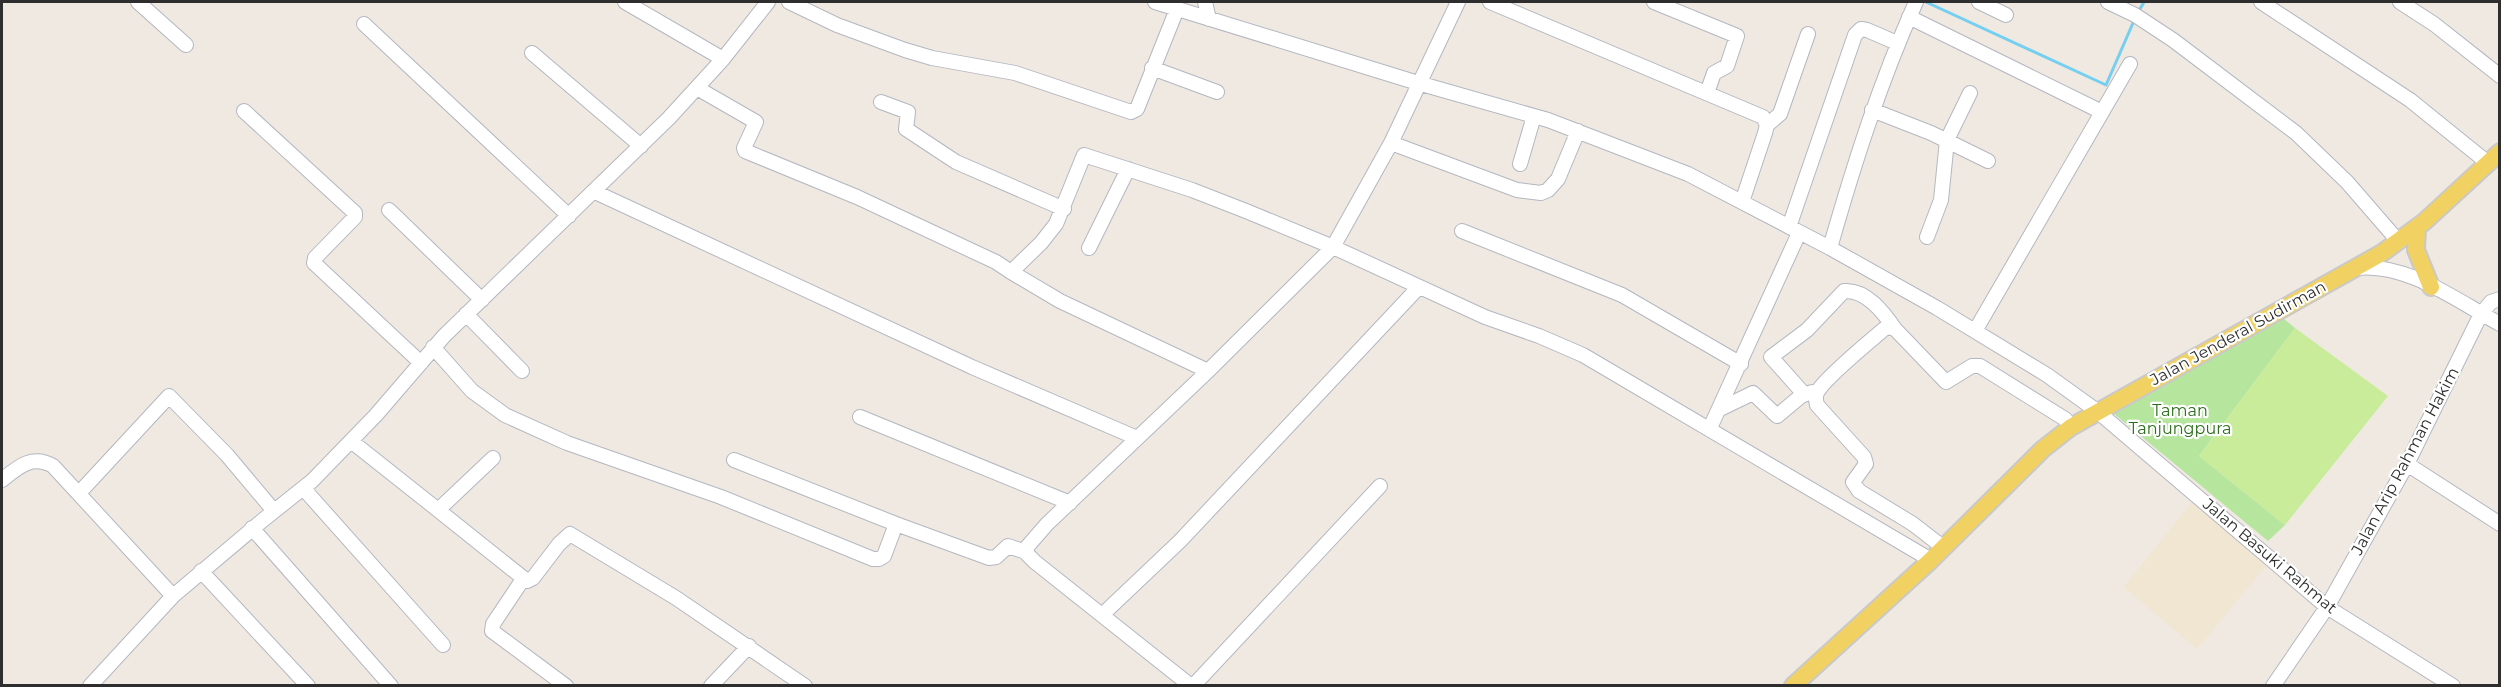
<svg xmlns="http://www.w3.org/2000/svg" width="2501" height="687" viewBox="0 0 2501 687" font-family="Montserrat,sans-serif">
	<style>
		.education { fill: #f0e6d1 }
		.green { fill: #b6e59e }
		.pitch { fill: #c9ec9a }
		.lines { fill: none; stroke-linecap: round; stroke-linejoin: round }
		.stream { stroke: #75cff0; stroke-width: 3 }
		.minor-casing { stroke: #b4b7c1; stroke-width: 16 }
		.major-casing { stroke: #c9c9c9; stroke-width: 20 }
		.minor { stroke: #fff; stroke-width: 14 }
		.major { stroke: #f2d163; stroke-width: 16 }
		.labels { text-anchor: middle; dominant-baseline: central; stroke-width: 4.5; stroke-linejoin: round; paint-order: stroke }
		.street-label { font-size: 16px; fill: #2e2e2e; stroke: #fff }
		.park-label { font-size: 16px; fill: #2c6e1b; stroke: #fff }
	</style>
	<rect width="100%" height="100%" fill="#efe9e1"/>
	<path class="education" d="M2193 501 2267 565 2197 649 2124 587Z"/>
	<path class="green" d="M2283 318 2295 328 2199 456 2285 525 2268 541 2113 413Z"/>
	<path class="pitch" d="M2295 328 2388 396 2285 525 2199 456Z"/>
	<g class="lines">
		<path class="stream" d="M1926 2 2106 85 2133 23
			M2140 9 2144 2"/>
		<defs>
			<path id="minor" d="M138 2 186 45
				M625 2 723 59
				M789 2 837 25 905 50 932 58 1015 73 1131 112 1137 109 1177 9
				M1155 2 1418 83 1548 120 1688 174 1830 248 1937 308 2047 375 2097 411 2327 607 2453 686
				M1205 2 1209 19
				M1490 2 1763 117 1767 125 1765 133 1742 202
				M1654 2 1737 36 1727 66 1714 73 1707 93
				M1979 2 2006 15
				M2108 2 2135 15 2173 40 2296 133 2347 182 2399 242
				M2261 2 2410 100 2488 163
				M2400 2 2434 24 2500 76
				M1909 17 2102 112
				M364 24 569 216
				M532 53 641 146
				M1152 68 1217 92
				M697 88 756 122 744 148 745 151 857 197 996 262 1011 272
				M881 102 908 112 906 129 956 162 1064 209
				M1872 110 1931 133 1988 161
				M244 111 355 213V217L315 258 314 263 421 363
				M1767 125 1780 114 1808 34
				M1391 143 1517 190 1541 193 1548 190 1558 179 1578 131
				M1520 164 1534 116
				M595 192 972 367 1137 438
				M389 210 482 300
				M1789 227 1855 35 1861 29 1867 30 1897 43
				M1462 231 1622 295 1741 364
				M1927 237 1941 200 1947 140 1970 93
				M1089 248 1128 169
				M1830 248C1854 164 1880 82 1916 2
				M2356 268C2407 262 2457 301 2500 324
				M466 314 522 371
				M1975 331 2130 64
				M433 347 472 391 505 415 567 443 721 497 873 559H879L884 556 896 524 989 558 996 557 1008 546 1026 552
				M1208 371 1060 301 1011 272 1041 243 1056 224 1084 155 1192 190 1246 211 1333 247 1485 317 1539 336 1583 355 1931 560
				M1804 394 1771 357 1807 330 1844 291C1866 289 1884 313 1895 329
				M1720 409 1753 393 1777 416 1801 396 1812 392
				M860 417 1070 503
				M1710 428 1799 233
				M351 441 438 510 493 458
				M734 460 896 524
				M2407 464 2500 524
				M2 480C18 467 32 454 53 466L173 596
				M303 488 443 645
				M80 492 169 396 227 455 274 511
				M438 510 527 581 533 578 559 544 570 534 676 598 805 686
				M252 528 391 686
				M1944 548 1913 524 1859 491 1853 482 1866 464 1864 457 1817 405C1816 401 1815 395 1818 391 1826 377 1869 342 1884 329L1889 327 1895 329 1946 382 1972 366H1980L2065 419 2071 427
				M201 571 308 686
				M523 579 493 624 492 631 566 686
				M1102 615 1180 541 1419 287
				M90 686 173 596 263 520 312 481 376 415 444 336 669 118 723 59 768 2
				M711 686 749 646
				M1191 686 1035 562 1027 554V547L1047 524 1208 371 1333 247 1391 143 1458 2
				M1193 686 1380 486
				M2273 686 2327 607 2407 464 2481 314 2491 302 2500 299"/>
			<path id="major" d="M2417 228 2416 250 2431 287
				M1793 686 1931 560 2043 449 2071 427 2382 253 2424 222 2500 152"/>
		</defs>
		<use href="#minor" class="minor-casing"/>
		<use href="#major" class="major-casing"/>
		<use href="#minor" class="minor"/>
		<use href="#major" class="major"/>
	</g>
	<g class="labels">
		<g class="street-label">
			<text transform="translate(2238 333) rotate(-29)">Jalan Jenderal Sudirman</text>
			<text transform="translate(2405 461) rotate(-62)">Jalan Arip Rahman Hakim</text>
			<text transform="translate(2270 556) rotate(40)">Jalan Basuki Rahmat</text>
		</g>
		<g class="park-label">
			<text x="2180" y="410">Taman<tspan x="2180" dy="18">Tanjungpura</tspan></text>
		</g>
	</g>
	<rect width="2501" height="687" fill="none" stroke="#2e2e2e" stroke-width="6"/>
</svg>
